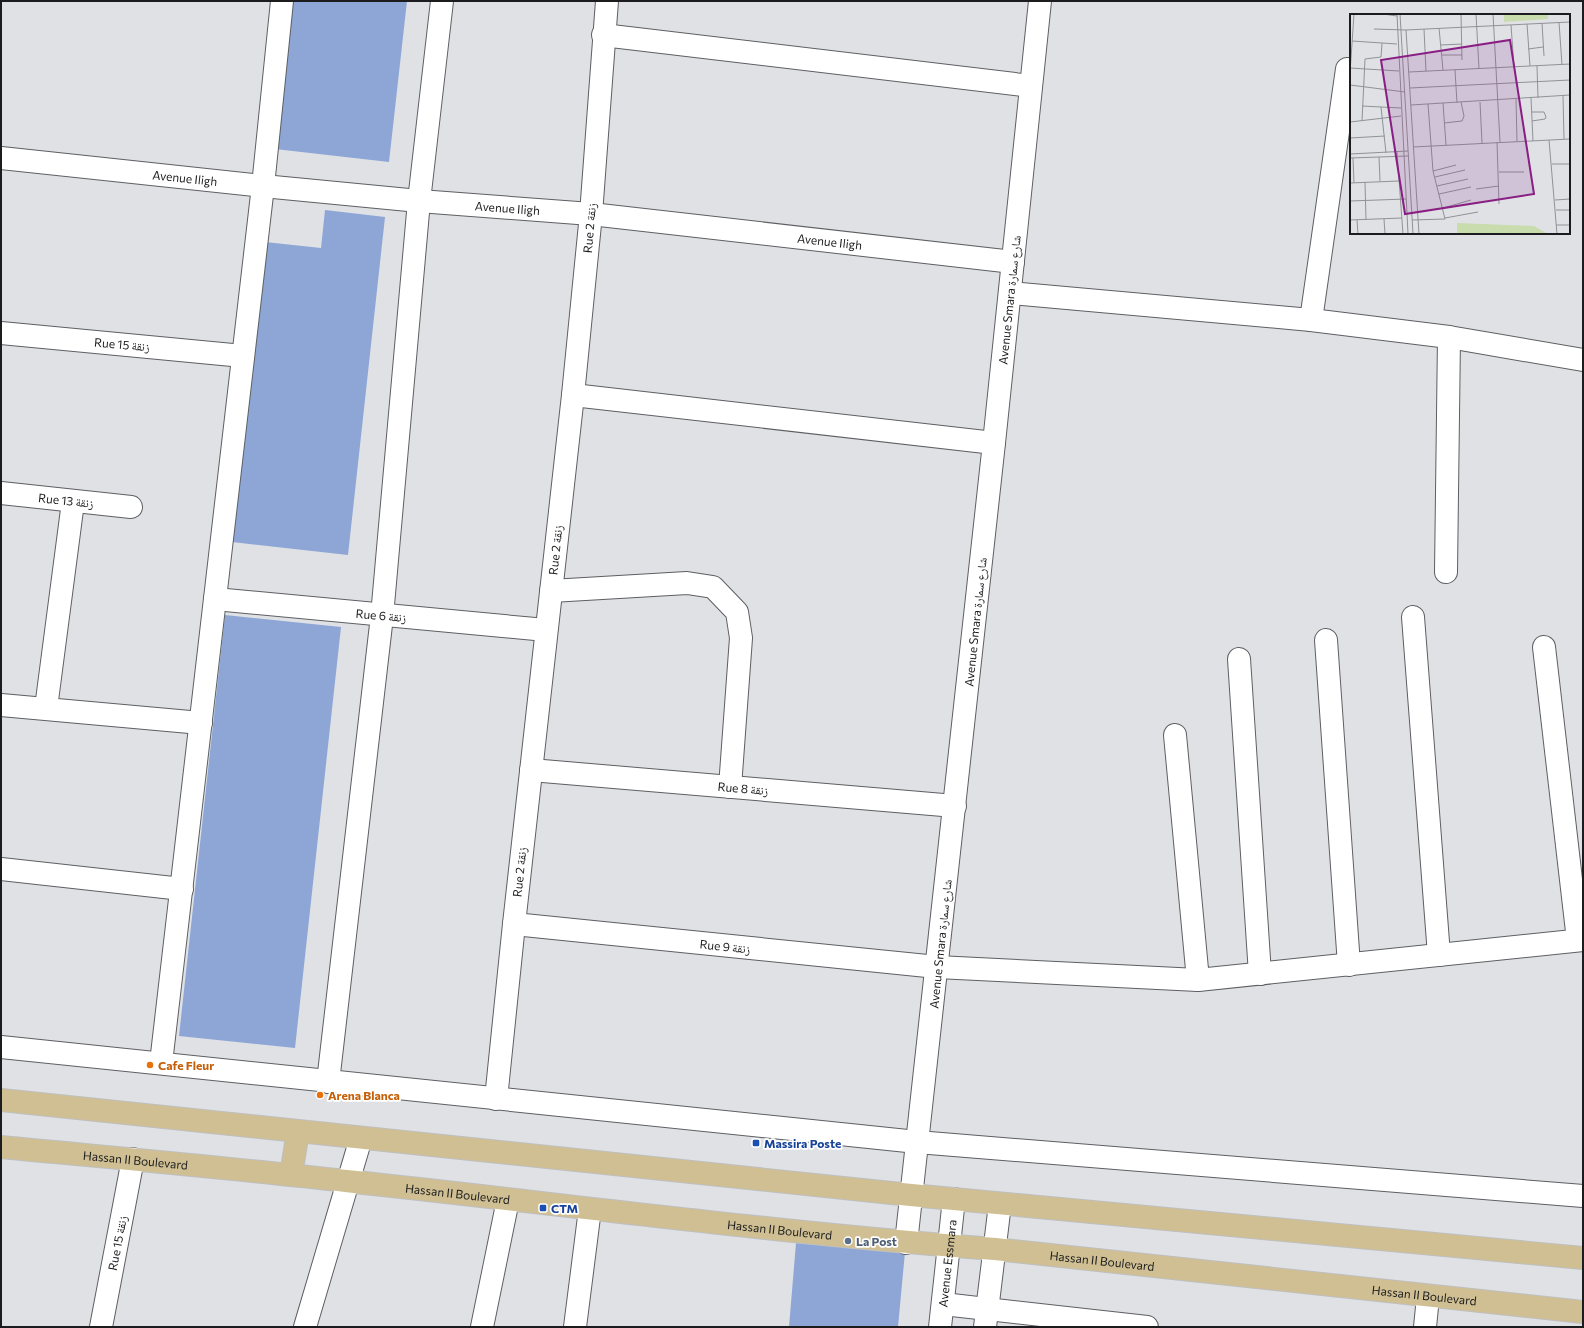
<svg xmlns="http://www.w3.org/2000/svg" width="1584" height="1328" viewBox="0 0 1584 1328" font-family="Commissioner,'Noto Naskh Arabic',sans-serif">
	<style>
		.building { fill: #8da6d6 }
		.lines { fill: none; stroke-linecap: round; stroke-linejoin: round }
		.minor-casing { stroke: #5d5f62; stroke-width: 24 }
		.primary-casing { stroke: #bfbfc0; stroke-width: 24 }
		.minor { stroke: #fff; stroke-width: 22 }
		.primary { stroke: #cfbf92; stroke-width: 22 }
		.food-dot { fill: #e8710a; stroke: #fff; stroke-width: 1.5 }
		.transit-dot { fill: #1a4fb4; stroke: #fff; stroke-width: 1.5 }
		.service-dot { fill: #5c6f8a; stroke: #fff; stroke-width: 1.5 }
		.labels { text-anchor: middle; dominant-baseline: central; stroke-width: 3.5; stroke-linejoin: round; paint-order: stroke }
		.street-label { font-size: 12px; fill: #1c1c1e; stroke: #fff }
		.food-label { font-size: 12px; font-weight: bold; fill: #c56008; stroke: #fff; text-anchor: start }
		.transit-label { font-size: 12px; font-weight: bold; fill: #164399; stroke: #fff; text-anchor: start }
		.service-label { font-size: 12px; font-weight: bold; fill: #4e5e75; stroke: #fff; text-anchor: start }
		.inset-road { fill: none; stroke: #919295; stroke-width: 1 }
		.view { fill: #891e83; fill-opacity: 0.15; stroke: #891e83; stroke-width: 2 }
		.inset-edge { fill: none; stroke: #1c1c1e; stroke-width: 2 }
	</style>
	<rect width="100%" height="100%" fill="#dfe1e5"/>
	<path class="building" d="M291 1H407L389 162 275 149Z
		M325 210 385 217 348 555 232 542 265 242 321 248Z
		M225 615 341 627 295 1048 179 1036Z
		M796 1243 905 1252 898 1327H789Z"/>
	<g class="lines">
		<defs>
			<g id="minor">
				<path d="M603 35 1031 86"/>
				<path id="s1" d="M1 158 263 186 419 201 591 214 1013 262"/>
				<path d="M1010 293 1311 320 1449 337 1583 360"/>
				<path d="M1311 320 1347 69"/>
				<path d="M1 333 243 356"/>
				<path d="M573 395 994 443"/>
				<path d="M1 493 131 507"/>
				<path d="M1446 572 1449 337"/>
				<path d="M551 591 687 583 713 587 737 612 741 638 730 787"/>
				<path d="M215 599 546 630"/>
				<path d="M1413 617 1439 955"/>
				<path d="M1326 640 1349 965"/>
				<path d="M1544 647 1578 940"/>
				<path d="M1239 659 1260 974"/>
				<path d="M1 705 201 723"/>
				<path d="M46 708 73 502"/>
				<path d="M1175 735 1198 980 1583 940"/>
				<path d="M531 770 955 806"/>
				<path d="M1 869 182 889"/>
				<path d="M514 924 937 967 1198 980"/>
				<path d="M1 1047 917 1142 1583 1196"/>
				<path d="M161 1063 263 186 282 1"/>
				<path d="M328 1082 382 616 419 201 442 1"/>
				<path d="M496 1099 514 924 573 395 591 214 607 1"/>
				<path d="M906 1243 994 443 1040 1"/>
				<path d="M943 1304 1147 1327"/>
				<path d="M101 1327 133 1159"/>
				<path d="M305 1327 361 1138"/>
				<path d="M482 1327 508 1200"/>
				<path d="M575 1327 590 1209"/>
				<path id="s2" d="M940 1327 954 1199"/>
				<path d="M985 1327 1000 1204"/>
				<path d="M1425 1327 1428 1297"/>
			</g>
			<g id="primary">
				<path d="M1 1100 911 1195 1583 1258"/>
				<path id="s3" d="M1 1147C116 1158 231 1168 346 1181 562 1204 778 1233 995 1249L1583 1312"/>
				<path d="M291 1175 298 1131"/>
			</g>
		</defs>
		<use href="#minor" class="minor-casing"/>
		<use href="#primary" class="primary-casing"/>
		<use href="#minor" class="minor"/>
		<use href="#primary" class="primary"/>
	</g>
	<g class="food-dot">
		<circle cx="150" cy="1065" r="4"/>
		<circle cx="320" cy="1095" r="4"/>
	</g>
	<g class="transit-dot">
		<rect x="752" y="1139" width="8" height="8" rx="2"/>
		<rect x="539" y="1204" width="8" height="8" rx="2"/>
	</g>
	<circle class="service-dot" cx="848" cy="1241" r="4"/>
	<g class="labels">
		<g class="street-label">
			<text stroke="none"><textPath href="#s1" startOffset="185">Avenue Iligh</textPath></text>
			<text stroke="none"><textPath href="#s1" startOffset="509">Avenue Iligh</textPath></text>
			<text transform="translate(589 228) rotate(-85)">Rue 2 زنقة</text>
			<text stroke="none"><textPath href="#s1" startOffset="833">Avenue Iligh</textPath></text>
			<text transform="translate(1009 300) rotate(-84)">Avenue Smara شارع سمارة</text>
			<text transform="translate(122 344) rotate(5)">Rue 15 زنقة</text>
			<text transform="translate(66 500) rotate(6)">Rue 13 زنقة</text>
			<text transform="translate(555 550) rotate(-84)">Rue 2 زنقة</text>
			<text transform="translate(381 615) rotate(5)">Rue 6 زنقة</text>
			<text transform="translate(975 622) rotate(-84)">Avenue Smara شارع سمارة</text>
			<text transform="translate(743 788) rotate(5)">Rue 8 زنقة</text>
			<text transform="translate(519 872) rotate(-84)">Rue 2 زنقة</text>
			<text transform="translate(940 944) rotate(-84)">Avenue Smara شارع سمارة</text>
			<text transform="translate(725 946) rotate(6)">Rue 9 زنقة</text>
			<text stroke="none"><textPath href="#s3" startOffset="135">Hassan II Boulevard</textPath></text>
			<text stroke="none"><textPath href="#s3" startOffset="459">Hassan II Boulevard</textPath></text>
			<text stroke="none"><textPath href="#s3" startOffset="783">Hassan II Boulevard</textPath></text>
			<text transform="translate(117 1243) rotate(-79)">Rue 15 زنقة</text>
			<text stroke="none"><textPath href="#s3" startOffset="1107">Hassan II Boulevard</textPath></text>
			<text stroke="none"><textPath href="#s2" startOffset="64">Avenue Essmara</textPath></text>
			<text stroke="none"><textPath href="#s3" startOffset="1431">Hassan II Boulevard</textPath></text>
		</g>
		<g class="food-label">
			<text x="158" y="1065">Cafe Fleur</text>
			<text x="328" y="1095">Arena Blanca</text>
		</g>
		<g class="transit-label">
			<text x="764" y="1143">Massira Poste</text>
			<text x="551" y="1208">CTM</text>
		</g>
		<g class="service-label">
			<text x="856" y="1241">La Post</text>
		</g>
	</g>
	<g transform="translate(1350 14)">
		<rect width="220" height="220" fill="#dfe1e5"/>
		<path d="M154 0H198V5L154 8ZM107 209 184 212 198 220H107Z" fill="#c9dcad"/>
		<path class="inset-road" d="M33 0 47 2M47 0 58 220M50 0 63 220M111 0 112 46M126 0 129 55M143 0 150 128M209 8 212 51M192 9 194 42M177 10 180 52M161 11 164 53M89 14 93 56M24 15 56 16 220 8M74 15 76 57M56 16 69 220M2 27 47 30M91 31 112 30M178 35 193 33M92 41H112M187 52 188 84M0 54 49 57M105 56 107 89M59 58 220 50M0 59 4 0M0 71 55 78M60 74 220 66M213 82 214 125M181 84 183 127M166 85 167 127M130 88 132 129M93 89 96 131M78 90 83 157M61 91 220 81M12 92 51 94M31 93 36 139M182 98H194L196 103 195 105 182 107M12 107 15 45 31 43 32 29M0 108 51 102M94 109 112 107 114 102 111 88M0 124 35 122M199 126 207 220M147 128 149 190M63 133 220 125M47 138 53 220M0 140 58 137M29 143 30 167M0 144 58 142M3 144 4 169M202 150H220M149 158H174M85 163 115 156M15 168 16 206M0 169 49 167M87 172 118 165M126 175 149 172M89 180 121 173M205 186 220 185M0 187 56 185M93 194 121 186M206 196H220M95 204 128 198M34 205 35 220M0 206 52 204M7 206 8 220M62 206 95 205 83 157 106 151M206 211H220"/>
		<path class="view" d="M160 26 184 180 55 200 31 46Z"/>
		<rect width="220" height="220" class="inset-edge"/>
	</g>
	<rect width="1584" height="1328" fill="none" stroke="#1c1c1e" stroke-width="4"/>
</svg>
